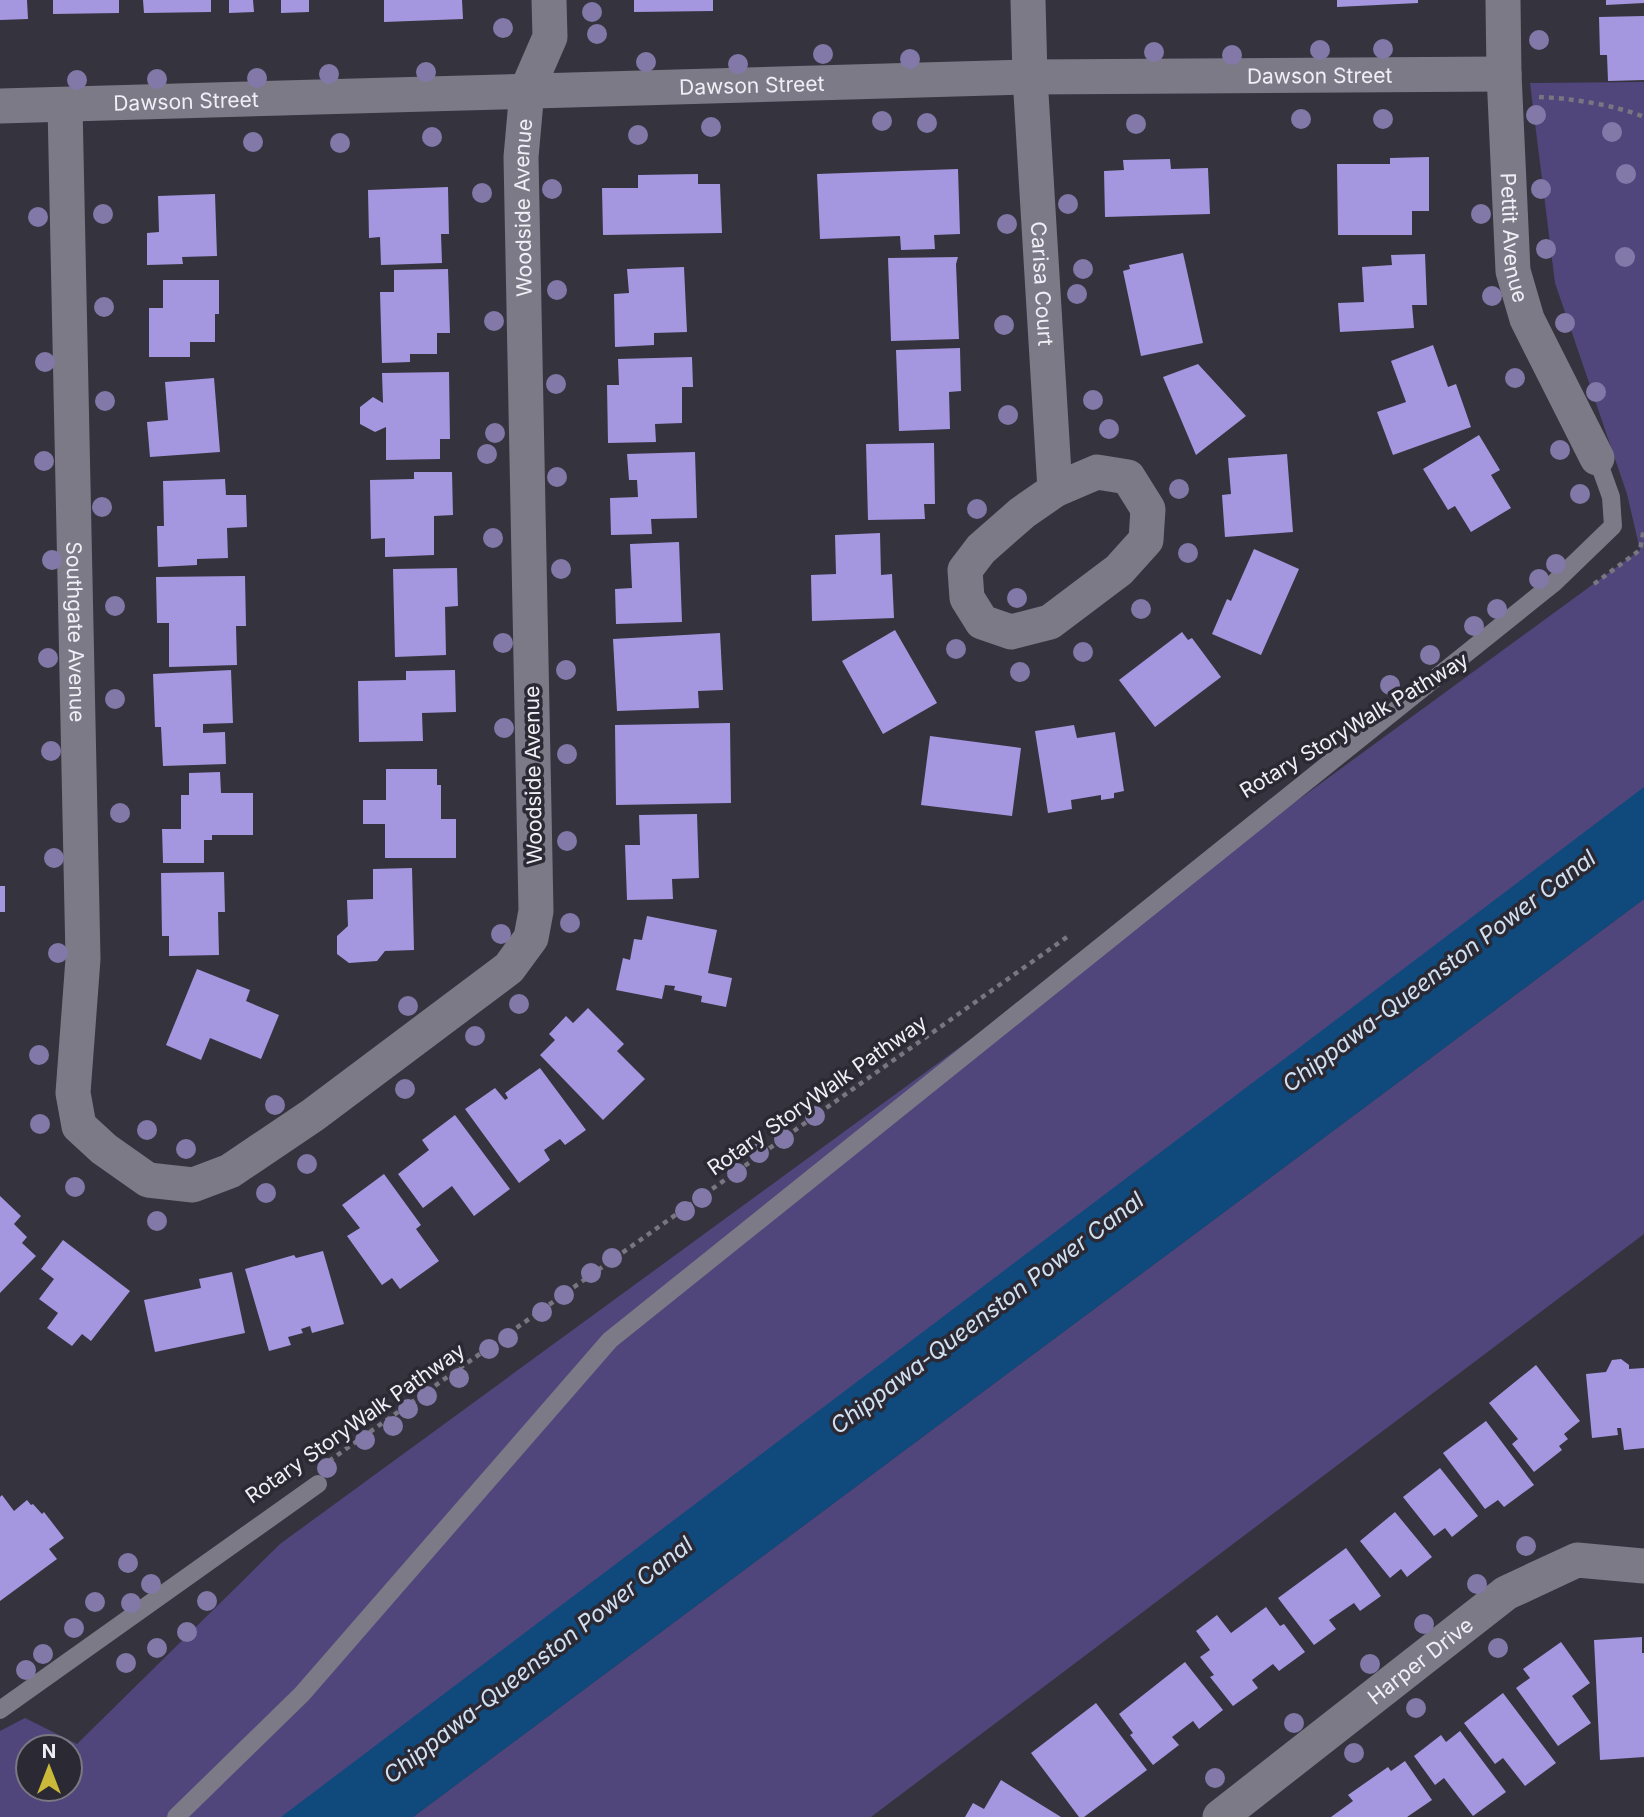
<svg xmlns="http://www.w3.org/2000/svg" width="1644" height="1817" viewBox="0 0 1644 1817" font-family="Inter,sans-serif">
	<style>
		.green { fill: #51467c; fill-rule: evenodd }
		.water { fill: #104a7d }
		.building { fill: #a597df }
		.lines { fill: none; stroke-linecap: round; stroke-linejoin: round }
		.path { stroke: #787680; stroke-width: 4.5; stroke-dasharray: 5 5; stroke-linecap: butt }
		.lane { stroke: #7c7a87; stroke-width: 18 }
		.street { stroke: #7c7a87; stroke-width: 35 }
		.tree { fill: #8279a8 }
		.labels { text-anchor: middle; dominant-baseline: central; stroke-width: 7; stroke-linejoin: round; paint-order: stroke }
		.street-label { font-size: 21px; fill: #f0eff6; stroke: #2b2933 }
		.water-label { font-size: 23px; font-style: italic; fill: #d2e1f1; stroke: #2b2933 }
	</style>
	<rect width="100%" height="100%" fill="#35333e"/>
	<path class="green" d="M1644 82V789L282 1817H0V1731L25 1718 77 1744 280 1544 1640 550 1627 494 1555 283 1530 83ZM28 1747H70V1789H28Z
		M1644 899V1234L871 1817H413Z"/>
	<path class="water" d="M1644 787V899L413 1817H281Z"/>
	<path class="building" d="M0 0H27L28 19 0 20Z
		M53 0H119V13L53 14Z
		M143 0H211V12L144 13Z
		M229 0H253L254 12 229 13Z
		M281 0H309V12L281 13Z
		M384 0H462L463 19 384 22Z
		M634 0H713V11L634 12Z
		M1337 0H1418V3L1337 7Z
		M1606 0H1644V3L1606 5Z
		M1644 16V80L1608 81 1607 55H1600L1599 17Z
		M1429 157V211H1412V235H1338L1337 164H1390V158Z
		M1170 159 1171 169 1208 168 1210 214 1105 217 1104 171 1124 170 1123 160Z
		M958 169 960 234 934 235 935 249 901 250 900 236 820 239 817 174Z
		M698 174V184H720L722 233 603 235 602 188H638V175Z
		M448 187 449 234H441L442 263 381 265 380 237 369 238 368 190Z
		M215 194 217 256 182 257 183 264 147 265V233L159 232 158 196Z
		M1183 253 1203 343 1141 356 1123 271 1130 269 1129 265Z
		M1425 254 1427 305H1412L1414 328 1340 332 1338 303 1364 302 1362 267 1392 265 1391 255Z
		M958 257 956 264 959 339 891 341 888 258Z
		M684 267 687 332 654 333V345L615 347 614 294 629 293 627 269Z
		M448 269 450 333H437V354H410V362L382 363 380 292H394V270Z
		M163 280H219V314H215V342H190V357H149V308H163Z
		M1433 345 1448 387 1456 384 1471 427 1393 455 1377 412 1406 402 1391 361Z
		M960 348 961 391 949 392 950 429 899 431 896 350Z
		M692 357 693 387H682V423L655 424 656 442 608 443 607 385H619L618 359Z
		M1198 364 1246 416 1196 455 1163 377Z
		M449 372 450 439H440V459L386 460V427L375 432 360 424V407L373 397 383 403 382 373Z
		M214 378 220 452 150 457 147 422 168 420 165 382Z
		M1479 435 1500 470 1491 475 1511 508 1471 532 1455 506 1448 510 1423 469Z
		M934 443 935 504H924L925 519 868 520 866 444Z
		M695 452 697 518 651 519 652 534 611 535 610 498 638 497 637 480H629L627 454Z
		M1287 454 1293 532 1225 537 1222 495 1231 494 1228 458Z
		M414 472H452L453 515 434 516V555L385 557V538L371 539 370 480 414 479Z
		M225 479 226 495H246L247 527 227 528 228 558 197 559V565L158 567 157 526H164L163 481Z
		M880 533 881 575 892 574 894 618 812 621 811 575 836 574 835 535Z
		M679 542 682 622 616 624 615 589 632 588 630 544Z
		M1254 549 1299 569 1261 655 1212 634 1227 599 1231 601Z
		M457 568 458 606 445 607 446 655 395 657 393 569Z
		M245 576 246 626H236L237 665 169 667V623H157L156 577Z
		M895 630 937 703 883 734 842 661Z
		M1182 632 1188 640 1192 638 1221 677 1155 727 1119 680Z
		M720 633 723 690 698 691 699 708 617 711 613 639Z
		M231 670 233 723 203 724V733L225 732 226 764 163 766 161 727H155L153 674Z
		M455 670 456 712 422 713 423 741 359 742 358 681 406 680V671Z
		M730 723 731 803 616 805 615 725Z
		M1074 725 1077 738 1115 732 1124 791 1114 793V798L1101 800V795L1071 800 1072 809 1048 813 1035 731Z
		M930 736 1021 748 1012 816 921 805Z
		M386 769H437V785H441V819H456V858H385V824H363V800H386Z
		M220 772 221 793H253V835H212V840H204V863H163L162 829H181V795H189V773Z
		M697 814 699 878 672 879 673 899 627 900 625 845H640L639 815Z
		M412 868 414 950 385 951 377 961 349 963 337 954V936L348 926 347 900 373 899V869Z
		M224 872 225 912H218L219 955 169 956V936H162L161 873Z
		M0 886H5V912H0Z
		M647 916 717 930 708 973 732 978 726 1007 701 1002 702 996 674 990 675 986 665 985 662 999 616 990 623 958 630 960 634 939 642 940Z
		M197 969 250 990 246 1001 279 1015 261 1059 210 1038 201 1060 166 1045Z
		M588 1008 624 1044 617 1051 645 1079 603 1120 540 1055 555 1040 549 1034 566 1016 573 1023Z
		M540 1068 586 1130 565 1145 560 1139 544 1150 550 1160 519 1183 465 1109 495 1088 505 1100 508 1098 505 1093Z
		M455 1115 510 1189 474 1216 452 1186 423 1208 398 1174 429 1150 422 1140Z
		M384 1174 421 1225 416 1229 439 1261 400 1289 392 1278 382 1285 347 1236 360 1228 342 1205Z
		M0 1196 21 1216 14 1224 27 1237 22 1243 36 1256 0 1293Z
		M63 1240 130 1291 91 1341 82 1334 72 1346 47 1328 58 1313 39 1299 54 1279 41 1269Z
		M323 1251 344 1324 312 1333 310 1326 301 1329 303 1333 288 1337 291 1345 269 1351 245 1269 294 1255 296 1258Z
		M232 1272 245 1333 155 1352 144 1300 201 1288 199 1279Z
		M1621 1359 1629 1365V1369L1644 1368V1448L1624 1450 1621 1428H1617L1618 1435 1592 1438 1586 1374 1606 1372 1612 1360Z
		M1536 1365 1580 1421 1564 1434 1568 1439 1559 1446 1562 1450 1534 1472 1512 1444 1518 1439 1489 1403Z
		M1486 1421 1534 1485 1504 1507 1498 1500 1485 1509 1443 1453Z
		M1440 1468 1478 1516 1452 1537 1445 1528 1434 1536 1403 1497Z
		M2 1495 14 1511 27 1500 31 1505 33 1504 42 1514 44 1512 64 1538 49 1549 57 1559 0 1601V1497Z
		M1395 1512 1432 1557 1407 1577 1401 1569 1390 1578 1360 1541Z
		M1346 1548 1381 1596 1360 1611 1354 1603 1329 1620 1336 1629 1314 1645 1278 1598Z
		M1266 1607 1280 1626 1284 1624 1305 1652 1279 1671 1273 1664 1252 1680 1258 1688 1233 1706 1210 1677 1214 1675 1200 1657 1210 1650 1196 1631 1217 1615 1231 1633Z
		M1642 1637V1653H1644V1757L1600 1760 1594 1640Z
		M1561 1642 1590 1683 1572 1696 1591 1723 1558 1746 1516 1688 1530 1678 1523 1669Z
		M1185 1662 1223 1710 1199 1729 1193 1721 1172 1737 1179 1745 1153 1765 1130 1735 1133 1733 1119 1714Z
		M1503 1693 1556 1763 1525 1786 1503 1758 1495 1764 1464 1723Z
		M1096 1703 1147 1770 1084 1817H1079L1031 1753Z
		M1460 1731 1506 1792 1473 1816 1444 1778 1435 1785 1414 1756 1441 1735 1446 1742Z
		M1405 1761 1432 1800 1407 1817H1331L1353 1801 1348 1795 1388 1767 1391 1771Z
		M1001 1780 1061 1817H965L973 1803 984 1809Z"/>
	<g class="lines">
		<path class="path" d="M1539 97C1569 98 1616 105 1644 117
			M1594 584 1640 550 1644 528
			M329 1461 1067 937"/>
		<path class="lane" d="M0 1710 318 1484
			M176 1817 302 1694 610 1340 1554 583 1613 526 1611 497 1597 458"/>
		<g class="street">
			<path id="s1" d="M1028 0 1030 77 1055 490"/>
			<path id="s2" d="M1503 0 1504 74 1513 271 1527 319 1597 458"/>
			<path id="s3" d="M65 105 83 959 73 1093 79 1126 104 1149 148 1180 193 1185 230 1171 313 1115 509 968 531 938 536 911 521 157 527 90 550 37 549 0"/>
			<path id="s4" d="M0 106 1030 77 1504 74"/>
			<path d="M1097 472 1128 477 1148 509 1146 540 1119 570 1050 622 1011 632 982 622 967 598 965 570 981 549 1022 513 1055 490Z"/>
			<path id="s5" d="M1220 1817 1506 1593 1577 1560 1644 1566"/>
		</g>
	</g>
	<g class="tree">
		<circle cx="592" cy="12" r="10"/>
		<circle cx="503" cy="28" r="10"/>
		<circle cx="597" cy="34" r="10"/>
		<circle cx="1539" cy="40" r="10"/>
		<circle cx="1383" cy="49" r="10"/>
		<circle cx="1320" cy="50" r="10"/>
		<circle cx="1154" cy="52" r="10"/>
		<circle cx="823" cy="54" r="10"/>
		<circle cx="1232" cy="55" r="10"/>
		<circle cx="910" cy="59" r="10"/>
		<circle cx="646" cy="62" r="10"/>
		<circle cx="738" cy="64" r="10"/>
		<circle cx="426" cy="72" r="10"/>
		<circle cx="329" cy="74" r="10"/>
		<circle cx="257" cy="78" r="10"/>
		<circle cx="157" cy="79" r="10"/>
		<circle cx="77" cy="80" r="10"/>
		<circle cx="1536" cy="115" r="10"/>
		<circle cx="1301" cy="119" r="10"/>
		<circle cx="1383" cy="119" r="10"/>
		<circle cx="882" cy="121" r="10"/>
		<circle cx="927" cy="123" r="10"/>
		<circle cx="1136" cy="124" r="10"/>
		<circle cx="711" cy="127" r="10"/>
		<circle cx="1612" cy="132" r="10"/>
		<circle cx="638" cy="135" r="10"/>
		<circle cx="432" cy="137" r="10"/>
		<circle cx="253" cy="142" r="10"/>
		<circle cx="340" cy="143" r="10"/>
		<circle cx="1626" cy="174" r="10"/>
		<circle cx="552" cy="189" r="10"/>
		<circle cx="1541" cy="189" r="10"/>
		<circle cx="482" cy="193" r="10"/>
		<circle cx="1068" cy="204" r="10"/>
		<circle cx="103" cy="214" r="10"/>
		<circle cx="1481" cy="214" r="10"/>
		<circle cx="38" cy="217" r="10"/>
		<circle cx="1007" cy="224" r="10"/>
		<circle cx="1546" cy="249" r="10"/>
		<circle cx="1625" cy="257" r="10"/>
		<circle cx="1083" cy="269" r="10"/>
		<circle cx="557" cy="290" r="10"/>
		<circle cx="1077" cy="294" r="10"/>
		<circle cx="1492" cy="296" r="10"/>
		<circle cx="104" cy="307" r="10"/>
		<circle cx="494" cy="321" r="10"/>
		<circle cx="1565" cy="323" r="10"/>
		<circle cx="1004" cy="325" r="10"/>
		<circle cx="45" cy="362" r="10"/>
		<circle cx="1515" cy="378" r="10"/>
		<circle cx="556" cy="384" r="10"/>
		<circle cx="1596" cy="392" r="10"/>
		<circle cx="1093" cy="400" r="10"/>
		<circle cx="105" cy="401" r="10"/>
		<circle cx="1008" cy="415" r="10"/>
		<circle cx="1109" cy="429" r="10"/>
		<circle cx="495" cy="433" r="10"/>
		<circle cx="1560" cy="450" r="10"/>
		<circle cx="487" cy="454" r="10"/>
		<circle cx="44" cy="461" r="10"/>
		<circle cx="557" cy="477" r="10"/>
		<circle cx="1179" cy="489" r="10"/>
		<circle cx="1580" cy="494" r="10"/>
		<circle cx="102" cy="507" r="10"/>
		<circle cx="977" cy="509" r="10"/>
		<circle cx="493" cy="538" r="10"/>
		<circle cx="1188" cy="553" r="10"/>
		<circle cx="52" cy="560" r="10"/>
		<circle cx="1556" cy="564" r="10"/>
		<circle cx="561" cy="569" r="10"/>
		<circle cx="1539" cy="579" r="10"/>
		<circle cx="1017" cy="598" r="10"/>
		<circle cx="115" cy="606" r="10"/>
		<circle cx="1141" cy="609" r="10"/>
		<circle cx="1497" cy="609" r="10"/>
		<circle cx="1474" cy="626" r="10"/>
		<circle cx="503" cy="643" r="10"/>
		<circle cx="956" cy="649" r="10"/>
		<circle cx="1083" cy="652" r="10"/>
		<circle cx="1430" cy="655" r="10"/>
		<circle cx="48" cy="658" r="10"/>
		<circle cx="566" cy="670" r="10"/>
		<circle cx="1020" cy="672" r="10"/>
		<circle cx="1390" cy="685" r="10"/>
		<circle cx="115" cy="699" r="10"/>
		<circle cx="504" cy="728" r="10"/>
		<circle cx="51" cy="751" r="10"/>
		<circle cx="567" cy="754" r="10"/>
		<circle cx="120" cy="813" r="10"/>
		<circle cx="567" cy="841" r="10"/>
		<circle cx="54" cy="858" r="10"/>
		<circle cx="570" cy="923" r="10"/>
		<circle cx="501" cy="934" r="10"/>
		<circle cx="58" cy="953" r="10"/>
		<circle cx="519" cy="1004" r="10"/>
		<circle cx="408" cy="1006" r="10"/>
		<circle cx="475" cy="1036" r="10"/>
		<circle cx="39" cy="1055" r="10"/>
		<circle cx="405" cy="1089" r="10"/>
		<circle cx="275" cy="1105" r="10"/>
		<circle cx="815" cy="1116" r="10"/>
		<circle cx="40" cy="1124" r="10"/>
		<circle cx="147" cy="1130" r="10"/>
		<circle cx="784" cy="1139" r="10"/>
		<circle cx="186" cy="1149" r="10"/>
		<circle cx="759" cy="1153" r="10"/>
		<circle cx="307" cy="1164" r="10"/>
		<circle cx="737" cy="1173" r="10"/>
		<circle cx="75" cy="1187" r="10"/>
		<circle cx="266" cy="1193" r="10"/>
		<circle cx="702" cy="1198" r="10"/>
		<circle cx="685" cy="1211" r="10"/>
		<circle cx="157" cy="1221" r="10"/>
		<circle cx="612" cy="1258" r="10"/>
		<circle cx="591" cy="1273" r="10"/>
		<circle cx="564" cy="1295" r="10"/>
		<circle cx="542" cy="1312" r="10"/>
		<circle cx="508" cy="1338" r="10"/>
		<circle cx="489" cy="1349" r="10"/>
		<circle cx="459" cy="1378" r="10"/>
		<circle cx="427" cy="1396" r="10"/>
		<circle cx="408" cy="1409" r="10"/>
		<circle cx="393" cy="1426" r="10"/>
		<circle cx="365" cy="1440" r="10"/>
		<circle cx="327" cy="1468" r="10"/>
		<circle cx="1526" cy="1546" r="10"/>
		<circle cx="128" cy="1563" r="10"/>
		<circle cx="151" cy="1584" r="10"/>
		<circle cx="1477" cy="1584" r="10"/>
		<circle cx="207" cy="1601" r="10"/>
		<circle cx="95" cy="1602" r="10"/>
		<circle cx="131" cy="1603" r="10"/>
		<circle cx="1424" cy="1624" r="10"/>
		<circle cx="74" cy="1628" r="10"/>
		<circle cx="187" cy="1632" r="10"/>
		<circle cx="157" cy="1648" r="10"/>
		<circle cx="1498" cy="1648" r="10"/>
		<circle cx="43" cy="1654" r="10"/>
		<circle cx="126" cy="1663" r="10"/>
		<circle cx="1370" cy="1664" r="10"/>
		<circle cx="26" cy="1670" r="10"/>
		<circle cx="1416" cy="1708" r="10"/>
		<circle cx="1294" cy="1723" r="10"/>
		<circle cx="1354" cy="1753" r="10"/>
		<circle cx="1215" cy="1778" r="10"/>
	</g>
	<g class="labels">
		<g class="street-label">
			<text stroke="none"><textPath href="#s4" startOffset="1320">Dawson Street</textPath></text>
			<text stroke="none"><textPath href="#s4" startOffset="752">Dawson Street</textPath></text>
			<text stroke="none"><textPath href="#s4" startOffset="186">Dawson Street</textPath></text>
			<text stroke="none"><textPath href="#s3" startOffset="2308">Woodside Avenue</textPath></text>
			<text stroke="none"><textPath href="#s2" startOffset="238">Pettit Avenue</textPath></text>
			<text stroke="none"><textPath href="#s1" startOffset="284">Carisa Court</textPath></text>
			<text stroke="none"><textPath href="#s3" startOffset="527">Southgate Avenue</textPath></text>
			<text transform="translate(1354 725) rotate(-31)">Rotary StoryWalk Pathway</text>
			<text transform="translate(533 775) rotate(-91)">Woodside Avenue</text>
			<text transform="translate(817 1095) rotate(-35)">Rotary StoryWalk Pathway</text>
			<text transform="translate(355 1423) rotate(-35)">Rotary StoryWalk Pathway</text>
			<text stroke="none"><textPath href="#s5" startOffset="254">Harper Drive</textPath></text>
		</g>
		<g class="water-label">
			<text transform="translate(1439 971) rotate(-37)">Chippawa-Queenston Power Canal</text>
			<text transform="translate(987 1313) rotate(-37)">Chippawa-Queenston Power Canal</text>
			<text transform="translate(538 1660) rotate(-38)">Chippawa-Queenston Power Canal</text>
		</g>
	</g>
	<g transform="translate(49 1768)"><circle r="33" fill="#2b2933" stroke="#7a7881" stroke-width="2"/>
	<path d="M0-5L12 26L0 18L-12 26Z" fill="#cbba39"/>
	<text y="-10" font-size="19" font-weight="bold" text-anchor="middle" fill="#f0eff6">N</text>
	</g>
</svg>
